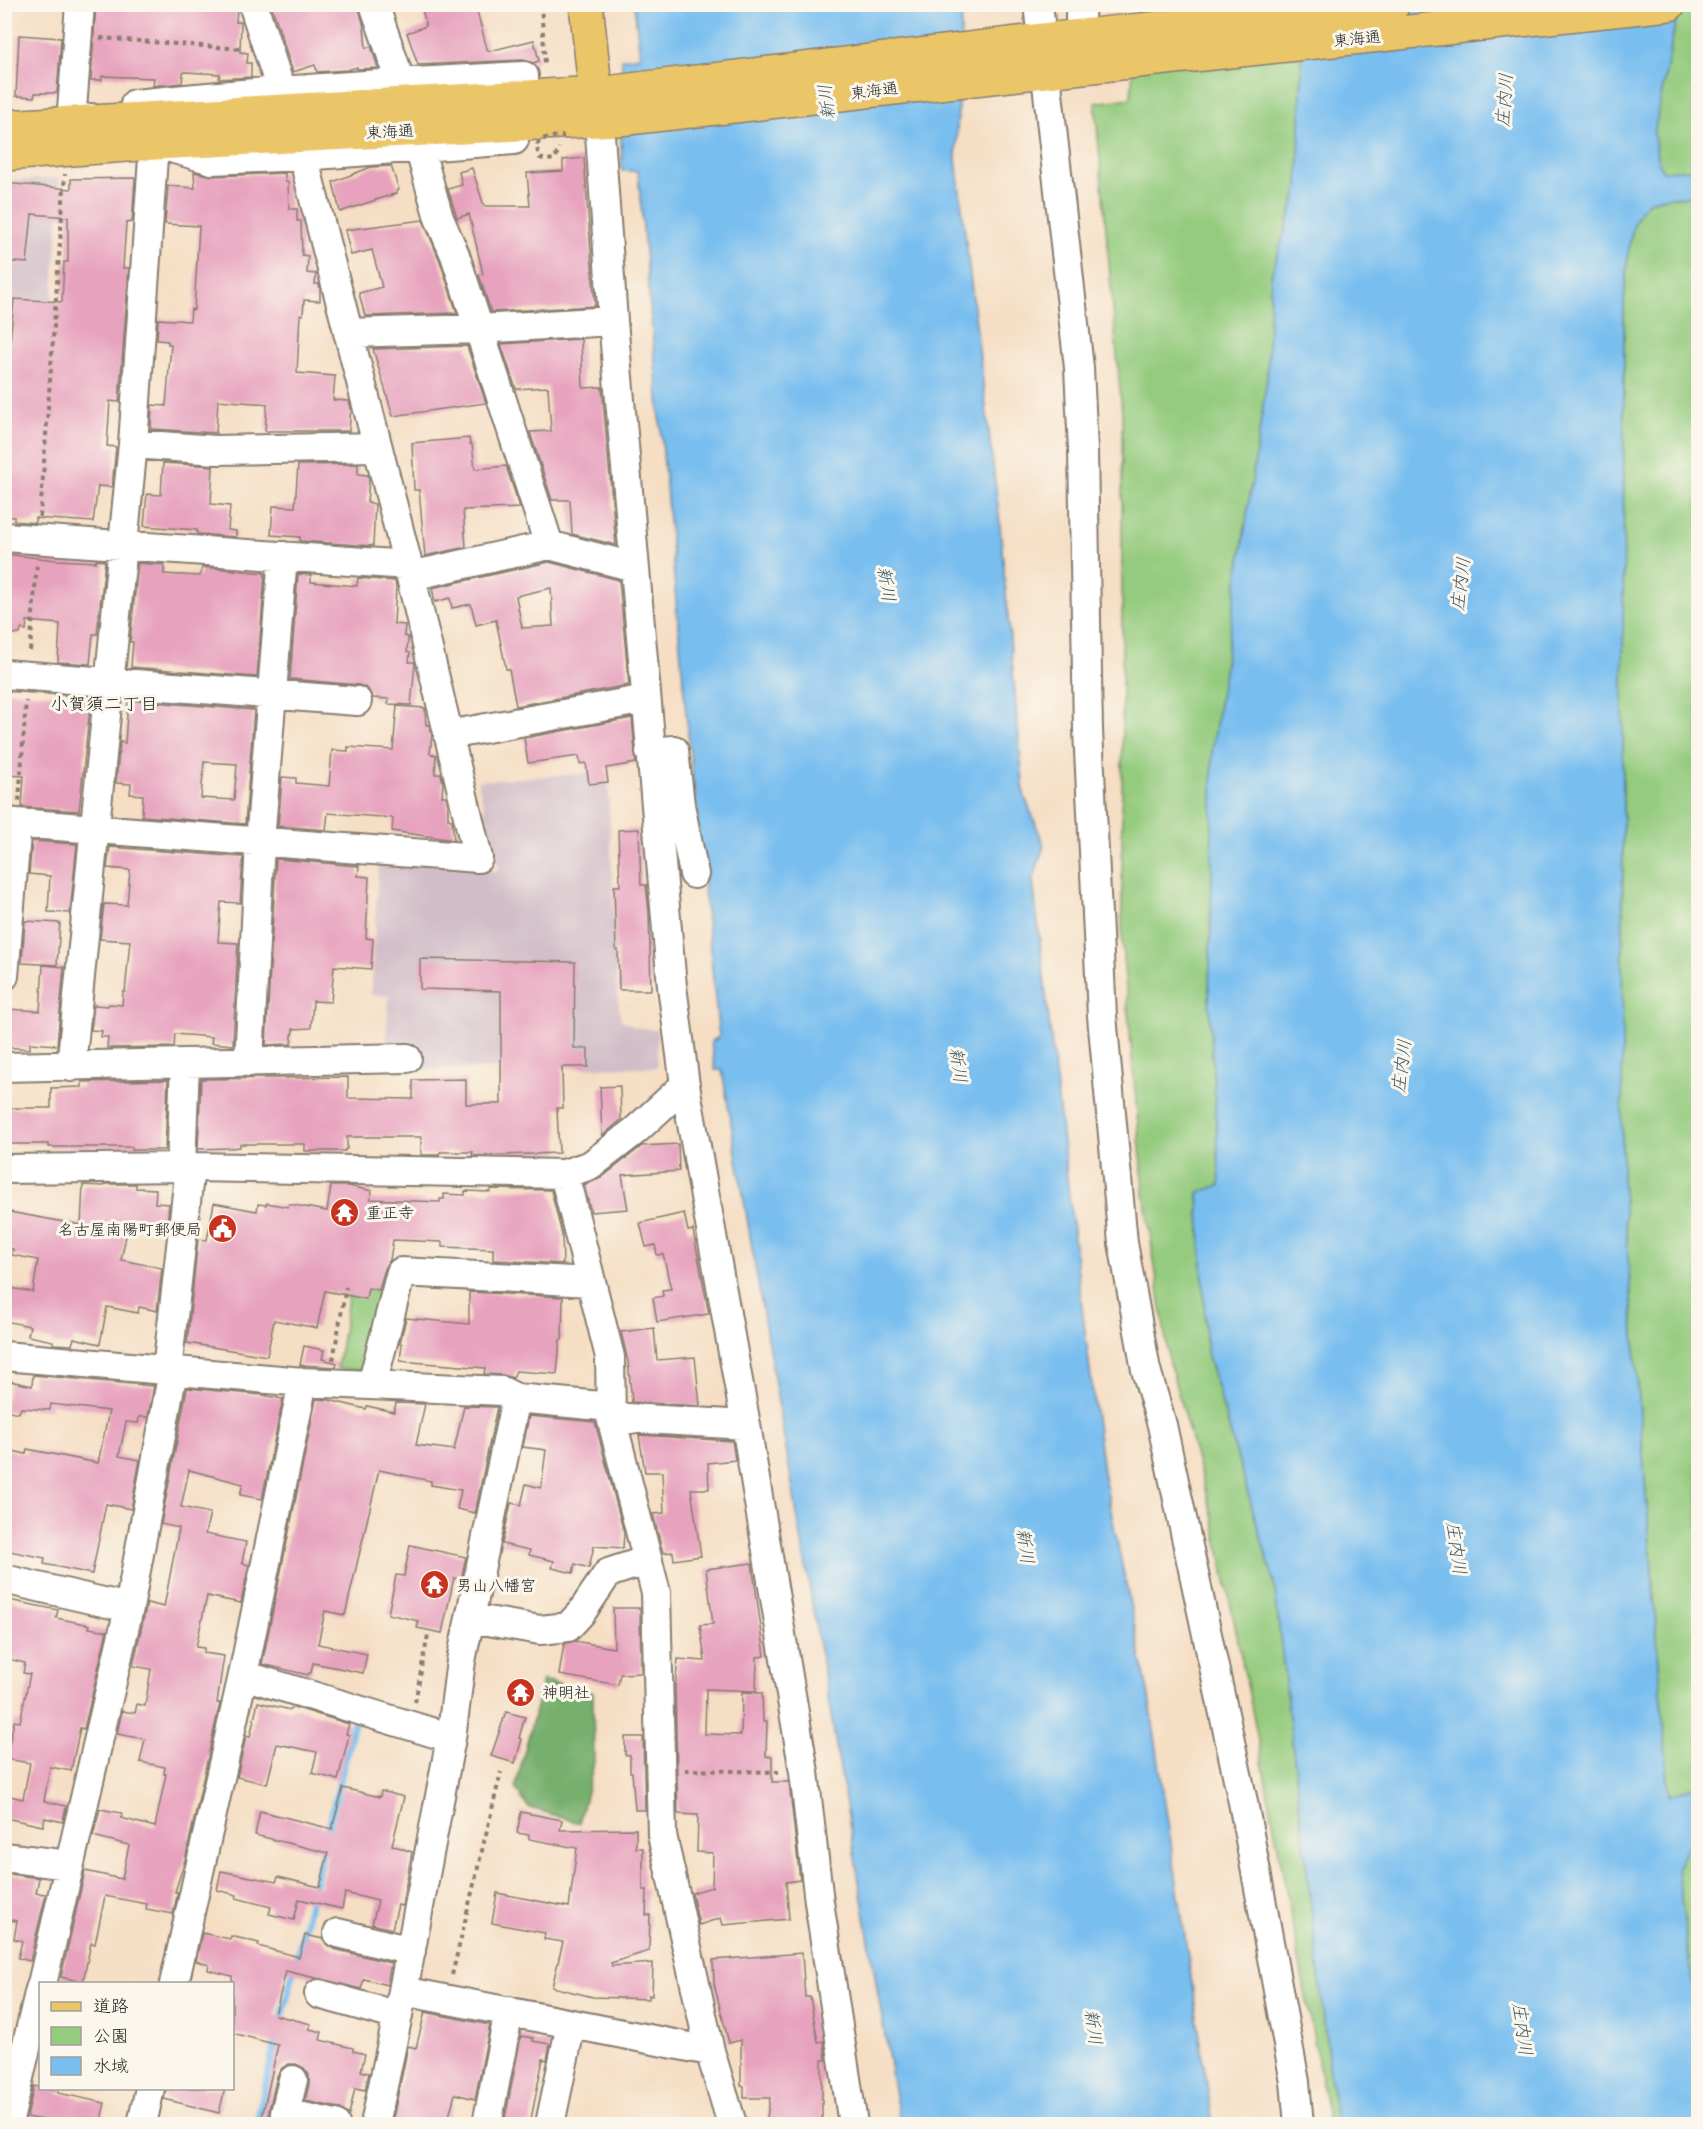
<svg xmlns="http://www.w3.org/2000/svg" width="1703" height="2129" viewBox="0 0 1703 2129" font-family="Delius,'Klee One',sans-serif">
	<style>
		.industrial { fill: #d1bdc8 }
		.green { fill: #94cb7e; stroke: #58744d; stroke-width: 1.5 }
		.forest { fill: #77af6d; stroke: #4a6644; stroke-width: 1.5 }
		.water { fill: #78beef; stroke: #4a6d86; stroke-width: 1.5 }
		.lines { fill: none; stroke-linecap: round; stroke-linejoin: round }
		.stream { stroke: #78beef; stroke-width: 7 }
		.building { fill: #e7a2be; fill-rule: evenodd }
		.minor-casing { stroke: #887d70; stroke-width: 32 }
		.major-casing { stroke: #887d70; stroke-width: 36 }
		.path { stroke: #887d70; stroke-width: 4; stroke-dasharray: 4.5 4.5; stroke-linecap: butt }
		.minor { stroke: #fff; stroke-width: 28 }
		.major { stroke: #ebc669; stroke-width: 33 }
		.path-bridge { stroke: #887d70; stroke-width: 4; stroke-dasharray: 4.5 4.5; stroke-linecap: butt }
		.labels { text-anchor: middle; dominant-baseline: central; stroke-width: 6; stroke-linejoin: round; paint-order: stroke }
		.street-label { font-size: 16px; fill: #1c1c1c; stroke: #fbf7ec }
		.poi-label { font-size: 16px; fill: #1c1c1c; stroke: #fbf7ec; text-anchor: start }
		.water-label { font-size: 18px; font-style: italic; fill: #3c5566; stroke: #fbf7ec }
		.neighbourhood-label { font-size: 18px; fill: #1c1c1c; stroke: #fbf7ec }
	</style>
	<rect width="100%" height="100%" fill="#fbf7ec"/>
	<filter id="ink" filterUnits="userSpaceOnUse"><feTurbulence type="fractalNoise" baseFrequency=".0167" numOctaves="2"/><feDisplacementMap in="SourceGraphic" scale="12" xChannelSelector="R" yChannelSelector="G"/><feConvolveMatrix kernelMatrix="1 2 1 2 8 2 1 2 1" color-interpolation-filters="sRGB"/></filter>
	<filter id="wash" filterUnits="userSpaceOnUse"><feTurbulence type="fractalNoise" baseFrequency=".008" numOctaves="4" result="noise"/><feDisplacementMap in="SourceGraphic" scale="24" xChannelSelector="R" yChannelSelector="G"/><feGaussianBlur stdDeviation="1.35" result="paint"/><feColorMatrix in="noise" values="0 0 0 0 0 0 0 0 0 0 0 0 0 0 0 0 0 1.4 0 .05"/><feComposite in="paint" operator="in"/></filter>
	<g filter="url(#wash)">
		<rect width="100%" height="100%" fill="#f5dec4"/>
		<path class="industrial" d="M59 178V213L45 395 5 392 4 181Z
			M608 772 617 996 621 1020 635 1027 657 1030V1067L413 1069 414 1043 386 1044 389 996 371 995 379 858 499 871 478 781Z"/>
		<path class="green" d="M1137 5H1304L1298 189 1271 276 1267 379 1212 753V877L1209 999 1220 1185 1198 1194 1207 1352 1274 1583 1336 2124H1328L1326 2104 1255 1724 1213 1518 1169 1361 1144 1193 1122 943V413L1095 103 1131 98Z
			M1679 5H1698V169L1663 172 1657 158 1654 133Z
			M1698 196V1785L1669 1797 1622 1177 1624 302C1627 277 1625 206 1656 199 1669 196 1685 197 1698 196Z
			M350 1287 384 1292 364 1371 337 1369Z
			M1698 1827V2030L1677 1867Z"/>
		<path class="forest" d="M543 1680 593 1693 594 1764 579 1823 528 1807 515 1788Z"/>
		<path class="water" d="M634 5H962L956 159 999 515 1024 795 1044 845 1033 881 1081 1300 1103 1472 1149 1697 1213 2124H900L722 1070H715L711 1042 719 1037 686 713 638 171H622L621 128 622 59 640 56Z
			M1304 5H1679L1654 133 1657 158 1663 171 1698 169V196C1685 197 1669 196 1656 199 1625 206 1627 277 1624 302L1622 1177 1669 1796 1698 1785V1827L1677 1867 1698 2030V2124H1336L1274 1583 1207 1352 1198 1193 1220 1185 1209 999 1212 877V753L1267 379 1271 276 1298 189Z"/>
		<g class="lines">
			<path class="stream" d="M281 2023 354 1723
				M256 2124 277 2037"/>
		</g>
		<g id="blocks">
			<path class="building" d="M96 4 231 6 230 10H237L236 22H241L240 52 248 53 247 63H251V77L219 79 220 74 185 72 183 73 182 83 153 86 154 78 102 76V80H91Z
				M271 4H358L364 27 366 48 371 46 378 68 357 69V67L347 70 317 72 315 65 293 72Z
				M421 4H475L487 49 490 51 534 40 539 61 533 63 523 60 418 65 407 33 426 26Z
				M19 35 61 38 57 93H35L34 97 16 96Z
				M584 158 595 306 491 312 479 275 483 274 469 214 457 218 448 189 462 185 459 172 472 168 484 206H530L527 173 563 171V160Z
				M391 166 399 190 396 191 397 193 340 212 333 182 371 167Z
				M194 172 213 176 285 173V182H288L289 209H297V221H301L302 255 308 256 307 273 316 274 315 284H319L320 290V301L304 300 303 315H300L297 373 335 376 333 400 349 401 351 408 349 431H265L267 404 218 400 216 433 151 429 152 405 166 406 171 344H168V341L157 340 158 319 190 321 191 309 194 310 199 226 165 224 168 186 195 188Z
				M135 178 132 222 126 223 123 268H129L119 402 110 401 107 446 116 447 112 487 98 486 93 522 35 518V523L14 521V517L4 516 7 451 4 444V352L9 353 14 299 62 302 64 262H68V217L32 214 27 263 4 261V183L71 189V179Z
				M423 220 440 261 457 313 365 316 359 293 382 287 372 250 351 255 345 230Z
				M581 339 583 388 602 387 616 545 572 534 570 500H552L530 432 551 431 548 387 516 389 501 344Z
				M467 346 486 403 393 416 373 349Z
				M469 438 470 444H472L475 469 506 466 520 508 463 510 466 547 425 556 419 490H414L412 443Z
				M163 463 213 466 211 504 230 506 228 530 236 531V537L197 534V530L144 526 147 494 161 495Z
				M358 464V474L368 475 369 479 367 502 375 504 373 546 300 541V537L271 535 273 506 295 507 298 465Z
				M4 554 57 560 96 562V560L105 561 97 634H93L90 664 58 662 60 624 27 621 26 630 21 629 20 634 4 633Z
				M549 562 619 580 629 685 516 706 509 669H506L496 620 476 625 471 604 452 608 450 598 435 602 432 588ZM551 588 553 626 522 628 516 596Z
				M138 563 164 565V574L200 576 202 567 265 573 257 677 131 667 133 642H130Z
				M298 574 311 575V582L357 586 358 578 395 581 396 587 394 624 405 625 404 636 408 637 407 652 410 653 409 662H414L415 664 411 705 388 704 389 699 373 698 367 688 359 685 290 679Z
				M4 691 91 697 79 811 22 807 24 776 4 775Z
				M128 700 254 710 245 824 142 816 143 795 130 794 131 784 116 783 120 742 125 743ZM204 762 237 764 234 800 201 798Z
				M397 706 425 708 426 725H429L432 735 430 754 436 755 435 774H441L443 782 442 796H446L448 805V819L452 820 454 840 392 831 393 818 328 813 326 830 278 826 282 777 296 778V783L329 786 332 750 348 751V747L393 750Z
				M632 718 636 763 606 768 608 782 589 784 586 763 580 764 579 756 528 763 524 738Z
				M639 829 641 885H646L649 912 651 990H619L618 950H616L614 886H620L618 830Z
				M32 841 77 844 70 913 48 912 50 876 29 874Z
				M110 847 243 857 240 903 221 902 218 942 238 943 233 1045 211 1043 212 1037 175 1034 174 1047 107 1048 108 1037H101L102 1031 91 1030 94 1005 108 1006 109 1004 122 1005 123 992H125L130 941 100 939 104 904 127 905 130 870 107 868Z
				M276 859 359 866 358 876 369 877 366 938 373 939 371 969 334 966 331 1002 313 1001 311 1028 293 1029 291 1044 266 1045Z
				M25 921 60 923 57 965 22 963Z
				M420 959 575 962 574 1048 588 1049V1067H562L563 1108H557L559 1153 472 1156 473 1152H440L439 1155H421V1137H347V1149H345V1151H305V1144H240V1147L231 1148 198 1149 201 1079 348 1077V1098L413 1099V1080L466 1079V1104H501V991L420 989Z
				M43 965 64 967 57 1045 30 1043V1049L4 1047 7 1009 40 1011Z
				M168 1080 165 1150H132V1147H49V1144H4V1108H51V1088L82 1087V1082Z
				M620 1086 621 1120 602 1136 600 1087Z
				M678 1144 679 1171 622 1175 628 1209 591 1212 584 1185 601 1178 642 1146Z
				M104 1184H136V1188L156 1189 155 1203 169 1204 167 1223 129 1222 121 1260 162 1268 157 1311 139 1307 138 1313 107 1307 100 1344 74 1338 72 1345 53 1344V1341L28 1336 30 1326 4 1321V1287L33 1292 38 1260 12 1255 13 1249 4 1248V1211L81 1225 83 1185 104 1186Z
				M331 1186H349L372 1191 370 1199 440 1202V1199H444V1194L465 1195V1191L490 1192 491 1189 551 1190 562 1235 563 1264 493 1260V1249L442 1247V1242L393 1240 390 1260 385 1268 379 1290 368 1288 366 1299 325 1291 317 1328 274 1320 267 1356 187 1343 198 1239 207 1240 214 1203 257 1211 258 1204 266 1205 267 1203 288 1207 289 1204 327 1211Z
				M684 1213 688 1231 693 1230 709 1314 657 1322 653 1298 663 1296 662 1290 671 1289 663 1254 657 1255 655 1245 646 1247 640 1223Z
				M469 1292 563 1297 562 1340H560L557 1374 516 1371 513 1378 503 1375 484 1374 485 1368 400 1361 402 1344 400 1343 406 1318 469 1324Z
				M654 1328 657 1360 695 1357 700 1406 632 1402 628 1361 621 1332Z
				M304 1346 324 1350 322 1359 337 1363 336 1367 300 1365Z
				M33 1375 154 1386 148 1417H139L138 1423 126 1422 119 1456 140 1460 131 1509 106 1504 92 1574 44 1564 45 1558 4 1550V1449L26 1454 27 1449 98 1463 109 1411 51 1404 50 1410 21 1408 19 1413 4 1410 10 1381 32 1386Z
				M187 1388 263 1395 283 1399 262 1499 240 1495 243 1484 189 1470 181 1507 210 1513 205 1534 246 1542 242 1563 249 1565 241 1603 207 1596 196 1647 204 1648V1653L224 1656 217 1703H220L185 1860 175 1892H178L173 1914 146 1909 147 1904 105 1896 95 1944 91 1943 83 1982 61 1977 85 1871 122 1879 129 1845 93 1836 100 1809 122 1813 121 1818 155 1827 166 1774H164L165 1767 140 1762 145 1739 117 1734 122 1711 135 1713 137 1704 145 1706 151 1669 133 1666 147 1603 164 1607 179 1528 161 1524Z
				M316 1399 329 1400 366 1409 367 1406 394 1412 396 1403 425 1404 416 1445 454 1450 464 1406 497 1407 475 1513 457 1509 461 1490 431 1485V1481L379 1470 345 1615 325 1611 318 1644 367 1654 363 1673 313 1663 311 1673H309L308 1675 262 1664Z
				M529 1416 595 1422 624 1533 623 1548 594 1546 589 1568 575 1564 573 1573 552 1568 554 1561 529 1555 530 1550 502 1544 511 1503 521 1505 526 1484 541 1488 546 1450 523 1447Z
				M639 1435 732 1441 735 1460 708 1463 709 1489H691L701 1556 674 1560 673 1552 663 1553 653 1514 664 1513 662 1472H645Z
				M410 1545 466 1557 461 1579 454 1578 442 1633 417 1628 419 1621 388 1614 396 1575 404 1576Z
				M752 1563 765 1656 757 1657 756 1691 706 1689 705 1734 741 1735 742 1692 762 1693 763 1721H767L766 1756 772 1757V1782H789L800 1880 786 1882 789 1919 723 1925 721 1918 699 1925 692 1893 712 1887 713 1853 697 1852 698 1815 678 1814 675 1688 678 1659 705 1661 700 1625 713 1624 706 1569Z
				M4 1599 58 1610 56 1618 90 1625 89 1628 107 1631 84 1729 80 1728 71 1771 50 1767 44 1801 66 1806 63 1822 45 1818 43 1826 5 1818 10 1796 23 1799 30 1763 6 1759 14 1721 20 1722 30 1674 23 1673 25 1663 4 1658Z
				M613 1608H640L641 1673 620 1674 618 1685 559 1675 564 1644 574 1641 614 1648Z
				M258 1702 290 1710 293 1708H297L349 1724 346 1734 349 1735 338 1780 312 1773 317 1752 277 1744 267 1784 237 1777 246 1736 250 1737Z
				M506 1712 525 1717 519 1738 522 1739 515 1763 491 1756Z
				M625 1737H643L645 1810H635L632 1772H630V1755H625Z
				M343 1788 380 1797 381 1791 404 1797 392 1845 412 1852 402 1906 398 1905 392 1929 372 1924 378 1901 345 1893 342 1909 299 1899 294 1920 269 1914 271 1907 236 1898 237 1895 217 1890 221 1871 276 1882 278 1877 320 1887 328 1853 255 1835 260 1811 332 1829Z
				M521 1812 562 1820 560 1830 636 1829V1848H643V1890H647L646 1915H650L649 1951 611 1963 612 1966 653 1963 652 1996 649 1995V1999L593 1997 552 1987 563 1942 544 1939 545 1933 492 1923 497 1893 569 1907 577 1848 529 1839V1835L517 1833Z
				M9 1874 39 1878 36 1893 46 1894 30 1961 18 1958 22 1941 14 1939 17 1921 4 1919V1880L7 1881Z
				M202 1933 230 1939 231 1936 259 1943 258 1946 299 1957 305 1935 323 1939 327 1945 334 1949 391 1963 387 1985 364 1979 361 1989 286 1971 275 2015 311 2024 309 2029 322 2032 320 2040 353 2048V2051L365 2054 361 2071 369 2073 365 2090 355 2088 349 2115 339 2108 305 2101 309 2084V2075L304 2068 296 2064H289L282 2068 277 2076 269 2110V2118L273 2124H264L266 2118 262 2117 278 2045 232 2033V1976L208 1970 209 1965 196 1961Z
				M802 1953 805 1997H810L818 2042 824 2041 826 2060H822V2124H766L770 2098H744V2086H741V2040L729 2043 714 1984 713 1960Z
				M425 2012 490 2025 475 2099 455 2094 447 2124 392 2123 408 2046 416 2048Z
				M521 2036 533 2038V2041L550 2044 547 2060 543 2059 530 2124H504Z
				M34 2086 58 2091V2093L105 2103 100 2124H64L27 2117Z
				M166 2088H225L219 2113 164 2099Z"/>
		</g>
	</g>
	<g filter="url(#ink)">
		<use href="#blocks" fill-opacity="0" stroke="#887d70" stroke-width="1.5"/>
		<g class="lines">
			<defs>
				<path id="minor" d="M80 4 71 123 91 118
					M253 4 281 90
					M374 4 401 83
					M1038 4 1079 368 1083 450 1088 730 1102 1016 1123 1243 1146 1370 1162 1425 1243 1802 1295 2082 1299 2124
					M1080 17 1081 4
					M135 104C265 90 394 83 524 76V80
					M599 120 613 321 672 986 685 1085 746 1425 804 1772 819 1902 853 2124
					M419 147 439 218 455 255 549 545
					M348 333 478 329 613 321
					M133 444 216 450 377 447
					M4 537 408 565
					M411 576 549 545 634 567
					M4 674 357 701
					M448 735 646 699
					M650 752 674 750 680 805 694 874
					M4 822 478 858 408 565 303 156
					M4 976 17 823
					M249 1062 260 842 283 556
					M4 1067 407 1058
					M71 1067 133 444 154 143 212 160 303 156 514 140
					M181 1167 185 1063
					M4 1169 190 1167 564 1174 591 1165 636 1130 685 1085
					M564 1174 610 1357 611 1417 656 1593 662 1835 710 2051 732 2124
					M4 1356 303 1382 502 1391 516 1398 611 1407
					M167 1370 190 1167
					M372 1385 401 1272 591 1282
					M611 1417 746 1425
					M4 1579 129 1608
					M470 1618 540 1630 568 1627 581 1613 608 1573 648 1560
					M243 1675 451 1738
					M4 1857 69 1865
					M338 1933 411 1951
					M42 1984 129 1608 173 1371
					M174 1984 243 1675 303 1382
					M403 1991 710 2051
					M319 1994 398 2016
					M293 2080 285 2113 335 2124
					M8 2124 40 1989
					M142 2124 150 2088
					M375 2124 403 1991 451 1738 461 1661 516 1398
					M487 2124 509 2011
					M550 2124 571 2024"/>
				<path id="major" d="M586 4 598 115
					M4 127 614 92 1043 40 1393 4
					M4 154 154 143 619 119 1018 74 1669 4"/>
			</defs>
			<use href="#minor" class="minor-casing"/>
			<use href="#major" class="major-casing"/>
			<path class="path" d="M541 4 545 63
				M100 38 242 49
				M537 149 540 158 547 160 555 159 559 148
				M40 517 65 174
				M30 651 37 563
				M19 801 26 701
				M333 1360 346 1287
				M415 1702 428 1635
				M685 1770 779 1772
				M452 1975 501 1772"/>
			<use href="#minor" class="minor"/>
			<use href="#major" class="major"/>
			<path class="path-bridge" d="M537 145C543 135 553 137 564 136"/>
		</g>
	</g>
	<defs>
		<symbol id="temple-disc" viewBox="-11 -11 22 22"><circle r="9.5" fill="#c8321e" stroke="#fbf7ec"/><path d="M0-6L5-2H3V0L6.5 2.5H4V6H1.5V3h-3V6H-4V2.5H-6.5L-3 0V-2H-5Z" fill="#fff"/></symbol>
		<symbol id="civic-disc" viewBox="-11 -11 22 22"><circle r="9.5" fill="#c8321e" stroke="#fbf7ec"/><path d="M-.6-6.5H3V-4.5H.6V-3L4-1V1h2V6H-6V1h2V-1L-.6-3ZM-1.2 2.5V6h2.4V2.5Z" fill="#fff"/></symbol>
	</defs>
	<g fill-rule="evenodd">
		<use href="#temple-disc" x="328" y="1196" width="33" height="33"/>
		<use href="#civic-disc" x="206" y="1212" width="33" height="33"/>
		<use href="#temple-disc" x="418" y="1568" width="33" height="33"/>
		<use href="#temple-disc" x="504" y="1676" width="33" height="33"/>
	</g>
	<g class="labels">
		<g class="street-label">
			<text transform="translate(1357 38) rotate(-6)">東海通</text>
			<text transform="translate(874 90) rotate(-7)">東海通</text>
			<text transform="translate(390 131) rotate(-3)">東海通</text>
		</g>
		<g class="poi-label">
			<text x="366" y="1212">重正寺</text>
			<text x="202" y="1229" text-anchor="end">名古屋南陽町郵便局</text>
			<text x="456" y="1585">男山八幡宮</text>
			<text x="542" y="1692">神明社</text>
		</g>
		<g class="water-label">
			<text transform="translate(1504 100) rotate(-86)">庄内川</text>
			<text transform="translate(826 102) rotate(-97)">新川</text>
			<text transform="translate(887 584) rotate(81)">新川</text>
			<text transform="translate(1460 584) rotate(-83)">庄内川</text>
			<text transform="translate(959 1065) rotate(82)">新川</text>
			<text transform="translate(1401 1066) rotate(-83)">庄内川</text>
			<text transform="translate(1026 1546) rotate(82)">新川</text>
			<text transform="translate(1457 1548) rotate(82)">庄内川</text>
			<text transform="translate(1094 2027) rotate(82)">新川</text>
			<text transform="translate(1523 2029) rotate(82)">庄内川</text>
		</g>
		<g class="neighbourhood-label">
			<text x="104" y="703">小賀須二丁目</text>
		</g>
	</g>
	<rect width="1703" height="2129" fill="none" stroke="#fbf7ec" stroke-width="24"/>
	<rect x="39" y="1982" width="195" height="108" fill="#fbf7ec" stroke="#a29f99" stroke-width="1.5"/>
	<rect x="51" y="2002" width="30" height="9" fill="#ebc669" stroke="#a29f99" stroke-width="1.5"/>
	<text x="93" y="2012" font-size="18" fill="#1c1c1c">道路</text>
	<rect x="51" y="2027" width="30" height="18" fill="#94cb7e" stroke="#a29f99" stroke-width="1.5"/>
	<text x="93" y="2042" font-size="18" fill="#1c1c1c">公園</text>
	<rect x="51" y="2057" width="30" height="18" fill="#78beef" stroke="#a29f99" stroke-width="1.5"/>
	<text x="93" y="2072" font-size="18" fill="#1c1c1c">水域</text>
</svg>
